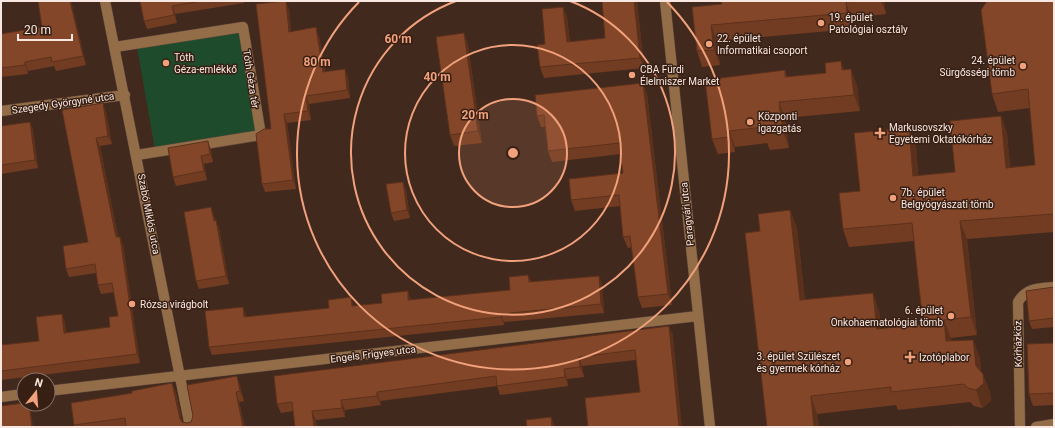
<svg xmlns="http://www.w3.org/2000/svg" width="1055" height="428" viewBox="0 0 1055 428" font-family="Roboto,sans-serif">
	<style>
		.green { fill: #1e4b2c }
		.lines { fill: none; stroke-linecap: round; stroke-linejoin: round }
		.minor-casing { stroke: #5f483d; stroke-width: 11 }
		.minor { stroke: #926d48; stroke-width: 10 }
		.wall { fill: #723c22 }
		.shaded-wall { fill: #5c311c }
		.building { fill: #844628; stroke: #5c311c }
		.ring { fill: none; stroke: #f1a17c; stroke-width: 2 }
		.poi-dot { fill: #f1a17c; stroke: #371f14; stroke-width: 1.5 }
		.labels { text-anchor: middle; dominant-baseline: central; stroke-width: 3; stroke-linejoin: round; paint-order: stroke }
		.poi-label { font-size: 10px; fill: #f9e8e1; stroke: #371f14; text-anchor: start }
		.street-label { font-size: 10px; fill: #f9e8e1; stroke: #371f14 }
		.centre { fill: #f1a17c; stroke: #371f14; stroke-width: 2 }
		.ring-label { font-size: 12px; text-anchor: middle; font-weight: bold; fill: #f1a17c; stroke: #371f14; stroke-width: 3; stroke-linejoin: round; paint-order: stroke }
	</style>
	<rect width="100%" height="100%" fill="#42291e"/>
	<path class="green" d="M240 29 258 132 155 150 137 47Z"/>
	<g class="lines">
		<defs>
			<path id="minor" d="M105 1 190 427
				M665 1 710 427
				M115 47 243 27 261 135 137 155
				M1 111 125 95
				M48 391 698 316
				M1 397 24 394
				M1020 427 1018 302C1026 288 1039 288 1054 287
				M1036 427 1054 424"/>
		</defs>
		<use href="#minor" class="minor-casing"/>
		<use href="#minor" class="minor"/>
	</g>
	<path class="wall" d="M38 1H71L86 65 56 71 54 66 28 71V74L1 77V34L42 27Z
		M140 1H244V3L175 14 177 23 147 29 144 21Z
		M602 1H637L644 68 544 78 540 67 563 7 567 17 570 42 605 38Z
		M721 1H884L886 14 851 18 852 29 717 41 720 65 702 67 697 51 722 4Z
		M1054 1V232L967 239 977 335 951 338V341L973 340 980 358 981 372 990 392 991 401 982 408 974 406 970 402 898 410 896 405 817 414 819 427H767L760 231 790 210 797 228 805 300 879 311 881 329 923 324 914 241 849 247 843 229 860 191 916 146 918 176 955 172 1001 116 1007 134 1010 167 1035 165 1030 108 998 112 992 94Z
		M289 9 291 31 319 36 325 72 348 77 350 98 309 104 311 120 287 123 296 189 265 192 262 184Z
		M464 33 468 45 482 143 454 146 450 135Z
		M785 70 787 77 826 73 844 70 857 85 860 111 785 118 789 148 770 150 767 143 735 147V152L718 154 712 139Z
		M647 94 672 305 642 308 638 297 632 247 628 248 623 237 620 206 575 211 571 200 623 173 621 154 552 162 548 151 546 127H541L537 116Z
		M62 110 106 112 112 144 100 146 118 237H120L123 245 140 363 1 380V345L39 341 62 314 65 323 66 333 110 327 118 316 114 292 101 294 98 285 96 273 69 277 66 269 88 242Z
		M30 122 33 130 38 168 1 174V126Z
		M168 148 211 150 213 162 204 164 207 180 176 186 173 177Z
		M403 182 406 190 410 218 394 221 391 213Z
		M214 216 215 220 219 228 229 284 199 289 196 281Z
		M528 275 531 282 599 276 602 284 604 313 504 322V325L212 355 209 347 354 306 510 290Z
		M1054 287V327L1032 329 1029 321Z
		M673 335 640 392 636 360 582 366 584 377 567 379 568 386 500 395 497 386 380 401 381 405 345 410V417L316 420 293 411 281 413 277 404Z
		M1054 343V405L1033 406 1029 394Z
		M237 376 240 386 244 401 239 402 245 427H75L74 425 132 393 172 383 176 393 182 422 187 423 191 422Z"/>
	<path class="shaded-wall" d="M70 1H71L86 65 83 56Z
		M286 1 289 9 292 40 289 32Z
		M634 1H637L644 68 640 58Z
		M881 1H884L886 14Z
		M846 2 851 18 852 29 847 13Z
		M172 6 175 14 177 23 174 15Z
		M563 7 567 17 571 52 567 42Z
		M711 25 717 41 720 65 714 50Z
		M316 27 319 36 326 80 323 72Z
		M464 33 468 45 482 143 478 131Z
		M841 61 847 77 842 70Z
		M25 62 28 71V74L25 65Z
		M345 69 348 77 350 98 347 90Z
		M851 69 857 85 860 111 854 95Z
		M643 83 647 94 672 305 668 294Z
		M306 96 309 104 311 120 308 111Z
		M779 102 785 118 789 148 783 132Z
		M103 103 106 112 112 144 108 136Z
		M284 114 287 123 296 189 293 180Z
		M1001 116 1007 134 1012 186 1006 168Z
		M30 122 33 130 38 168 35 160Z
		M909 128 916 146 920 194 913 176Z
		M729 131 735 147V152L730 137Z
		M96 138 100 146 120 246 116 237Z
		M208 141 211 150 213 162 210 154Z
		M201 156 204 164 207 180 204 171Z
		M403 182 406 190 410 218 407 210Z
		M211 207 214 216 217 229 214 221Z
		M790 210 797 228 807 318 800 300Z
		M216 220 219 228 229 284 226 276Z
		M960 221 967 239 977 335 971 317Z
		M120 237 123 245 140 363 137 354Z
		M599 276 602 284 604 313 601 304Z
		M408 291 411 300H408Z
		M873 293 879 311 883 347 877 329Z
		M351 297 354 306H352Z
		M243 307 247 316 248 325 244 317Z
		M62 314 65 323 68 342 64 333Z
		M501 314 504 322V325L501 317Z
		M944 320 951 338 953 359 946 341Z
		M669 326 673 335 682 427H679Z
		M973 340 980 358 982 384 976 366Z
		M579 357 582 366 584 377 580 367Z
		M564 369 567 379 568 386 565 377Z
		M983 374 990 392 991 401 982 408 976 390Z
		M237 376 240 386 244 401 240 391Z
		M172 383 176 393 183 427 180 419Z
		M236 392 239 402 245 427H243Z
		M377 392 380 401 381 405 377 396Z
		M811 396 817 414 819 427H814Z
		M341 400 345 410V417L342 408Z
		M29 404 31 410 33 427H32Z
		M312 411 316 420 317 427H314Z
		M551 417 555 427H552Z"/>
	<path class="building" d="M38 1H70L83 56 52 62 51 57 25 62V65L1 68V34L42 27Z
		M140 1H201L172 6 174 15 144 21Z
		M286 1 289 32 316 27 323 72 345 69 347 90 306 96 308 111 284 114 293 180 262 184 256 134 264 129H271L256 4Z
		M602 1H634L640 58 540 67 537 45 545 44 542 9 563 7 567 42 605 38Z
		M721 1H860L846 2 847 13 711 25 714 50 697 51 692 7 722 4Z
		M987 1H1054V214L960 221 971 317 944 320 946 341 973 340 976 366 983 374 984 383 976 390 968 388 964 384 891 392V387L811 396 814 427H767L745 233 760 231 758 214 790 210 800 300 873 293 877 329 923 324 912 223 843 229 839 193 860 191 854 133 909 128 913 176 955 172 950 121 1001 116 1006 168 1035 165 1028 89 992 94 981 10Z
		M464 33 478 131 450 135 436 37Z
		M841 61 842 70 851 69 854 95 779 102 783 132 764 134 763 127 729 131 730 137 712 139 705 80 785 70V77L826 73 825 63Z
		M643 83 668 294 638 297 630 236 623 237 619 195 571 200 569 179 623 173 619 143 548 151 544 115 537 116 535 95Z
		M103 103 108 136 96 138 116 237H120L137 354 1 371V345L39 341 36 317 62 314 64 333 110 327 109 317 118 316 112 283 98 285 95 264 66 269 63 246 88 242 62 110Z
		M30 122 35 160 1 165V126Z
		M208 141 210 154 201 156 204 171 173 177 168 148Z
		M403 182 407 210 391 213 386 184Z
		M211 207 214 221 216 220 226 276 196 281 184 212Z
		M528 275 529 282 599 276 601 304 501 314V317L209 347 205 311 243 307 244 317 329 308 328 300 351 297 352 306 382 303 381 294 408 291V300L510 290 509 277Z
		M1054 287V318L1029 321 1026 291Z
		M669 326 679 427H588L585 398 640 392 635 350 579 357 580 367 564 369 565 377 497 386 496 376 377 392V396L341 400 342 408 312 411 314 427H295L292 402 277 404 274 376Z
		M1054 343V393L1029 394 1027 344Z
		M237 376 240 391 236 392 243 427H126L125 418 74 425 71 403 132 393V391L172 383 180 419 182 422 187 423 191 422 193 416 187 385Z
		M24 403V404H29L32 427H1V406Z
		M551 417 552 427H527L526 420Z
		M956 426V427H944Z"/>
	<circle cx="513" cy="153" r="54" fill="#f1a17c" fill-opacity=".12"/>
	<g class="ring">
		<circle cx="513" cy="153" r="54"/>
		<circle cx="513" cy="153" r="108"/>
		<path d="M570 1A162 162 0 1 1 456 1"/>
		<path d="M667 2A216 216 0 1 1 359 2"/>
	</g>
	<g class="poi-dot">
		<circle cx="821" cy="23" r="4"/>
		<circle cx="709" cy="44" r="4"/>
		<circle cx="166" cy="63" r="4"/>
		<circle cx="1023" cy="66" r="4"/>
		<circle cx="632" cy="75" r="4"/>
		<circle cx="750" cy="122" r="4"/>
		<path d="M878 127h4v4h4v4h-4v4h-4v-4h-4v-4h4z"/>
		<circle cx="893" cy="198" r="4"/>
		<circle cx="132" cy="304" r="4"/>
		<circle cx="951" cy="316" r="4"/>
		<path d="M908 351h4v4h4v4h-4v4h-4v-4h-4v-4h4z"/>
		<circle cx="848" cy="362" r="4"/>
	</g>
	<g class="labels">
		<g class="poi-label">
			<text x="829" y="17">19. épület<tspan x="829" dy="12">Patológiai osztály</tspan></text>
			<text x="717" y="38">22. épület<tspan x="717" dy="12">Informatikai csoport</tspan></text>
			<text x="174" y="57">Tóth<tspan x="174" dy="12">Géza-emlékkő</tspan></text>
			<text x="1015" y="60" text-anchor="end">24. épület<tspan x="1015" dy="12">Sürgősségi tömb</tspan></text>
			<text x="640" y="69">CBA Fürdi<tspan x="640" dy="12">Élelmiszer Market</tspan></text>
			<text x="758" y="116">Központi<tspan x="758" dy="12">igazgatás</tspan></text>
			<text x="889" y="127">Markusovszky<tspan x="889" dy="12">Egyetemi Oktatókórház</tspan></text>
			<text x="901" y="192">7b. épület<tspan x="901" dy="12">Belgyógyászati tömb</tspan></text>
			<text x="140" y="304">Rózsa virágbolt</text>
			<text x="943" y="310" text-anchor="end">6. épület<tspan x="943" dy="12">Onkohaematológiai tömb</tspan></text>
			<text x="840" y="356" text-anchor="end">3. épület Szülészet<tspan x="840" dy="12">és gyermek kórház</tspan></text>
			<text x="919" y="357">Izotóplabor</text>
		</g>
		<g class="street-label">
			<text transform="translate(251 79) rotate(81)">Tóth Géza tér</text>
			<text transform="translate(63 103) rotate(-8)">Szegedy Györgyné utca</text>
			<text transform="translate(149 214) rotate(79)">Szabó Miklós utca</text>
			<text transform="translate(687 214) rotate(-96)">Paragvári utca</text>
			<text transform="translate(1018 344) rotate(-91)">Kórházköz</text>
			<text transform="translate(373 354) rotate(-7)">Engels Frigyes utca</text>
		</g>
	</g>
	<circle cx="513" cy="153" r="6" class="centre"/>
	<g class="ring-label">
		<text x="398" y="43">60 m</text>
		<text x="317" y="66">80 m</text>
		<text x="437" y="81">40 m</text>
		<text x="475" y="119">20 m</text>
	</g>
	<rect width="1055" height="428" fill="none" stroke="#f9e8e1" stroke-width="4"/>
	<g transform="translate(36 392) rotate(17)"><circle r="19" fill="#371f14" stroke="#856f66"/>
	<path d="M0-3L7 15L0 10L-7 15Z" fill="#f1a17c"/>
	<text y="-6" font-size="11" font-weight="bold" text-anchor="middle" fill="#f9e8e1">N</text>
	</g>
	<path d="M18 34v6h54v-6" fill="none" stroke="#f9e8e1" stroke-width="2"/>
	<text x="24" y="34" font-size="12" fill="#f9e8e1" stroke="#371f14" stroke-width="3" paint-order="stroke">20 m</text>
</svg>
